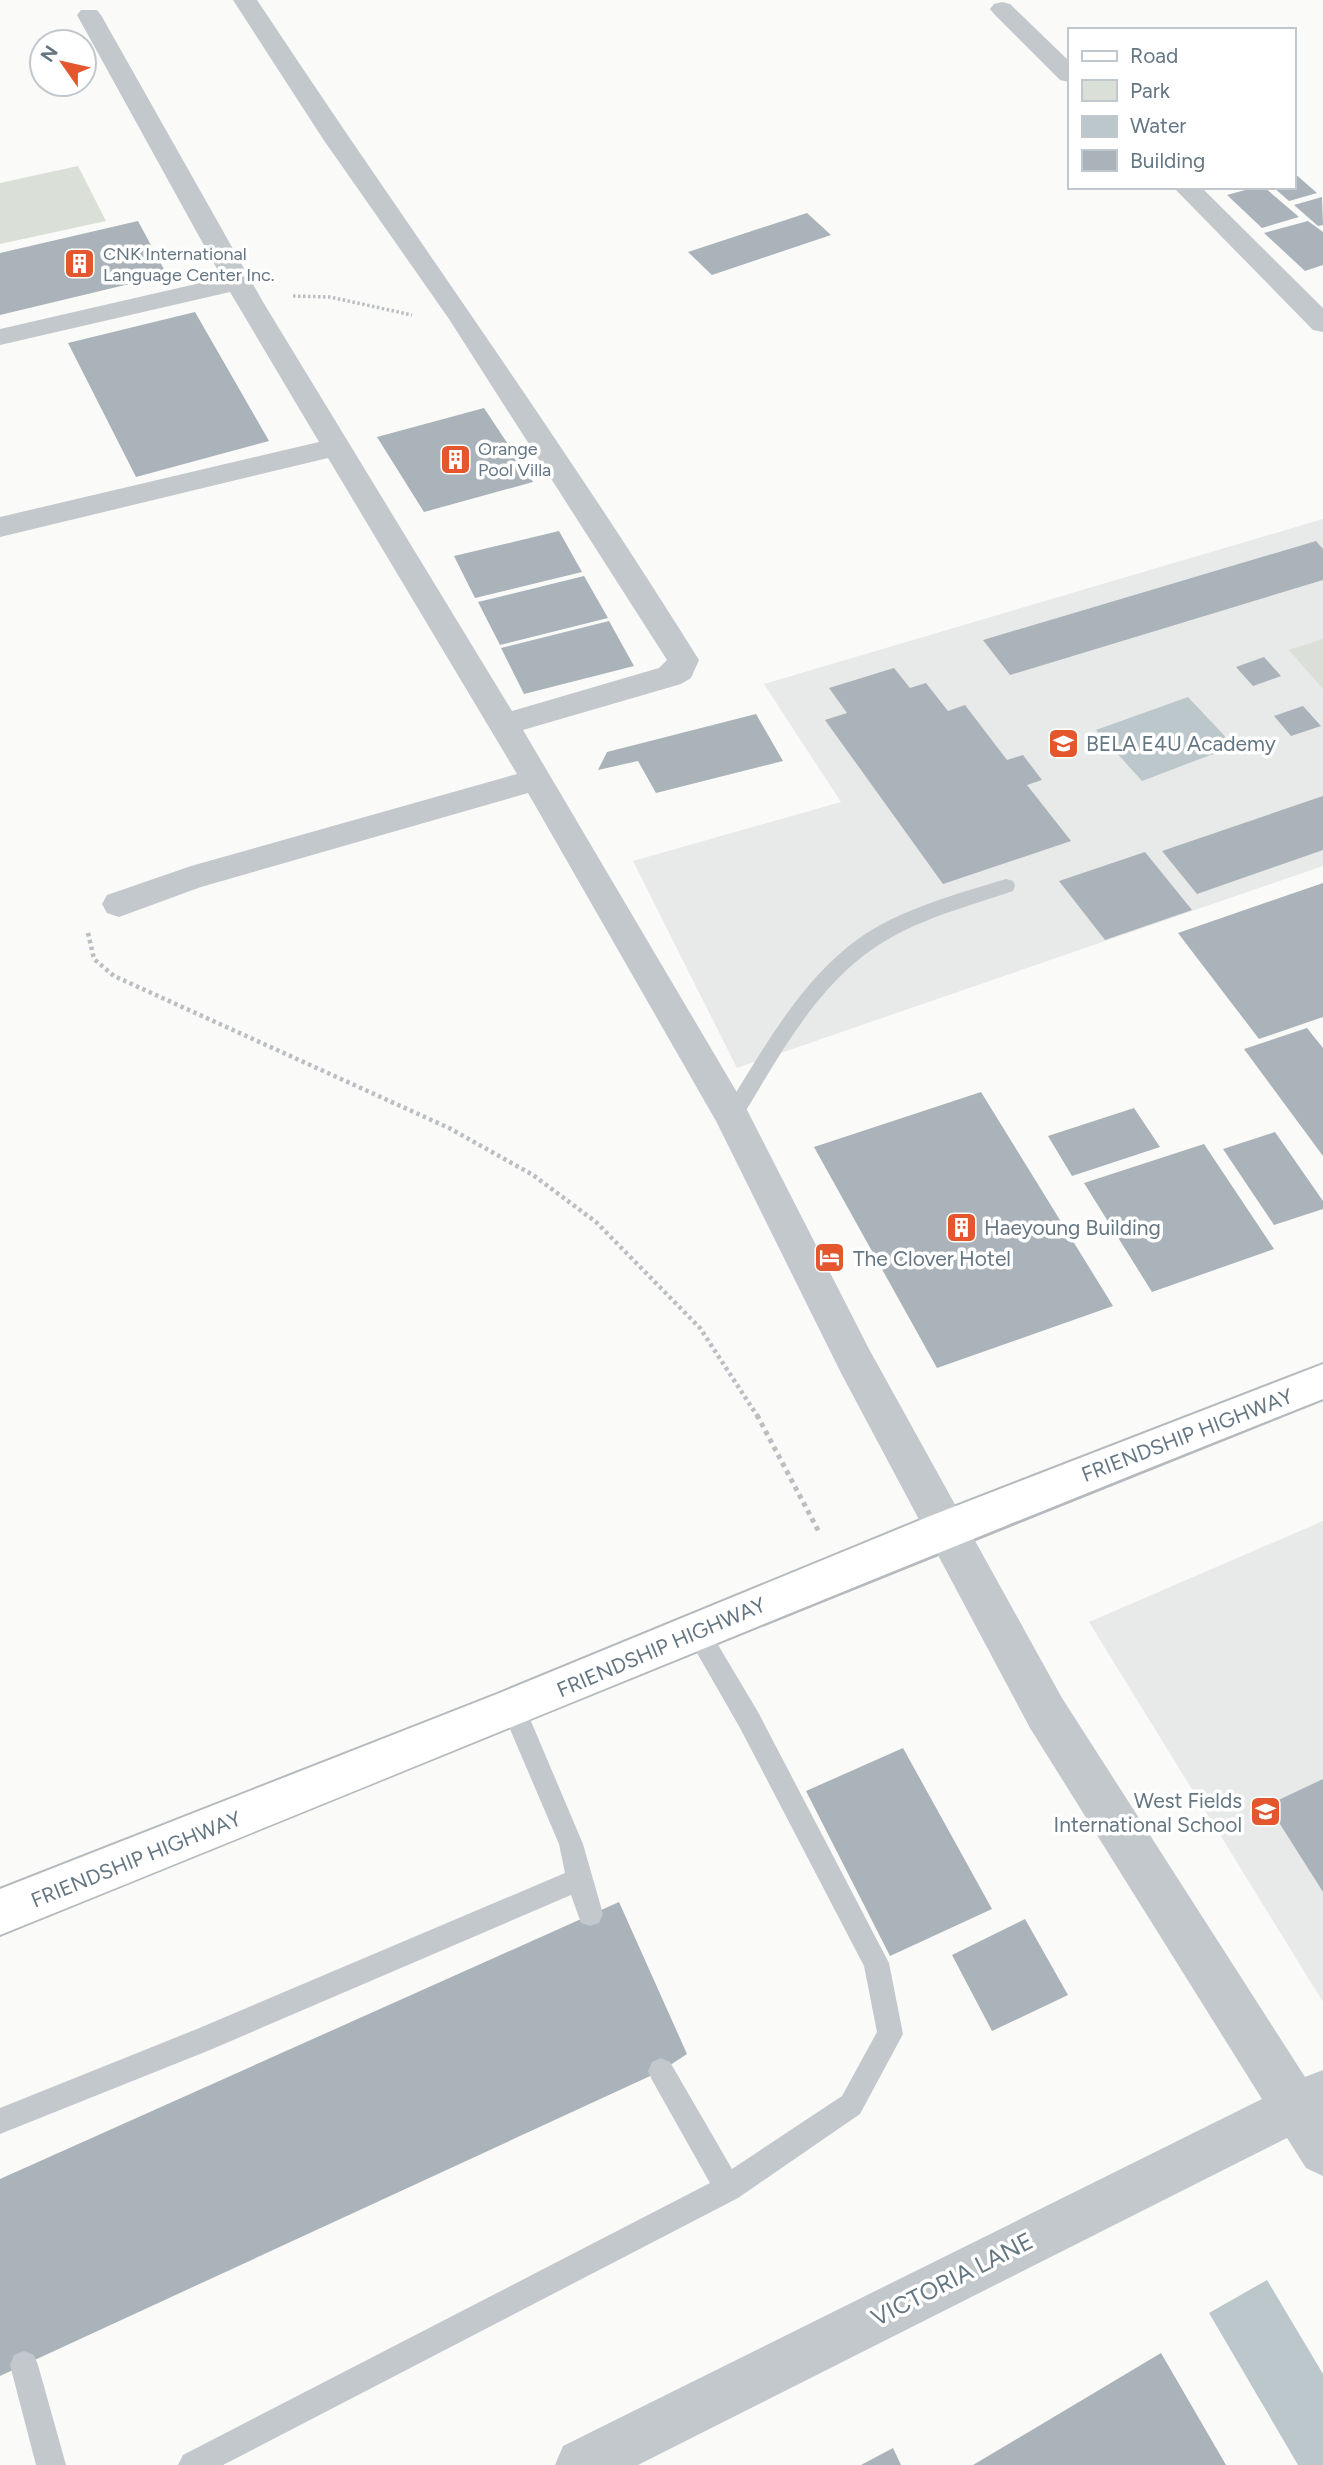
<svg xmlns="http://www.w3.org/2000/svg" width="1323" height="2465" viewBox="0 0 1323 2465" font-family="Figtree,sans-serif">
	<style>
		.built { fill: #e8e9e9 }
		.green { fill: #dadfd7 }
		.water { fill: #bbc7cb }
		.building { fill: #aab3b9 }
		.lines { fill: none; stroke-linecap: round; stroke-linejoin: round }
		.primary-casing { stroke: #b5babe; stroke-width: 4 }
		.path-far2 { stroke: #bbbfc2; stroke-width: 3.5; stroke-dasharray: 2.5 2.5; stroke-linecap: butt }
		.path-far1 { stroke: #bbbfc2; stroke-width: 4.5; stroke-dasharray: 3.5 3.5; stroke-linecap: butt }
		.path { stroke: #bbbfc2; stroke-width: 5; stroke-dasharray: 4.5 4.5; stroke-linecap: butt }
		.service { fill: #c3c8cc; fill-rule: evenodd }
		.minor { fill: #c3c8cc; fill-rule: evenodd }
		.primary { fill: #fff; fill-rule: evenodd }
		.labels { text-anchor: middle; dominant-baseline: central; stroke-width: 7; stroke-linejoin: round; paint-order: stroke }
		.far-poi-label { font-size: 18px; fill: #657683; stroke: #fff; text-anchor: start }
		.poi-label { font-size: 21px; fill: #657683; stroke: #fff; text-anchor: start }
		.street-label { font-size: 21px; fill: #657683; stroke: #fff }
		.near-street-label { font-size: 24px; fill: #657683; stroke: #fff }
	</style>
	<rect width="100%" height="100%" fill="#fafaf8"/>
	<path class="built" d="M1323 519V866L737 1068 633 861 841 802 764 684Z
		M1323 1521V2002L1089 1622Z"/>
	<path class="green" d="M78 166 106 221 0 244V183Z
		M1323 639V689L1289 650Z"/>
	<path class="water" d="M1188 697 1234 746 1142 781 1096 730Z
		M1267 2280 1323 2374V2465H1298L1209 2313Z"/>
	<path class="building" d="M1293 172 1317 193 1289 201 1273 187H1293Z
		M1256 187H1264L1299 217 1262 228 1227 195Z
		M1322 197 1323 225 1318 226 1294 205Z
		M807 213 831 235 712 275 688 252Z
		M138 221 167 275 0 315V253Z
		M1308 221 1323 232V265L1305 271 1264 233Z
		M195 312 269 441 136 477 68 343Z
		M484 408 533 482 424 512 377 437Z
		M559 531 582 572 475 598 454 556Z
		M1316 541 1323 549V580L1010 675 983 640Z
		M584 576 608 618 500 645 478 602Z
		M609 621 634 666 524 694 501 648Z
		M1264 657 1281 676 1253 686 1236 667Z
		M894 668 910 688 926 683 948 711 965 705 1007 760 1023 755 1042 780 1027 785 1071 841 943 884 825 720 847 713 829 688Z
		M1303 706 1321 726 1291 736 1274 716Z
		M756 714 783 761 656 793 638 761 598 770 607 752Z
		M1323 796V850L1197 894 1162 851Z
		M1145 852 1192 910 1105 940 1059 881Z
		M1323 883V1017L1259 1039 1178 933Z
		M1307 1028 1323 1048V1156L1244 1049Z
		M981 1092 1113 1306 937 1368 814 1147Z
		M1134 1108 1160 1147 1072 1176 1048 1136Z
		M1275 1132 1323 1201V1209L1274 1225 1223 1149Z
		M1204 1144 1274 1249 1152 1292 1084 1183Z
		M903 1748 992 1909 890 1956 806 1791Z
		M1323 1779V1892L1268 1805Z
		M619 1902 687 2054 661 2071 0 2376V2179Z
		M1025 1919 1068 1995 992 2031 952 1955Z
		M1161 2353 1226 2465H973Z
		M893 2448 901 2465H861Z"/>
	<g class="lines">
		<defs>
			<path id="primary" d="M1323 1364V1399C880 1574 442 1757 0 1935V1889L497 1694 930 1516Z"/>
		</defs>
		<use href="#primary" class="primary-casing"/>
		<path class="path-far2" d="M293 296 330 297 412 315"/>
		<path class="path-far1" d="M88 933 94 959 114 976 449 1128 533 1175 596 1222 700 1328 758 1417"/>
		<path class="path" d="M757 1415 819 1532"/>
		<path class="service" d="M1006 879 1013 881 1015 886 1013 891C966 907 915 920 874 948 813 990 777 1060 739 1122H725L722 1116 725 1110C763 1050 799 982 858 939 900 909 957 894 1006 879Z
			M697 1620 705 1623 758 1712 889 1963 903 2034 860 2114 738 2198 223 2465H178L183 2455 710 2183 652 2080 648 2071 652 2062 661 2058 670 2062 732 2169 842 2096 877 2032 864 1966 740 1728 689 1639 685 1631 689 1623Z
			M513 1697 522 1700 583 1844 603 1914 599 1923 590 1926 581 1923 571 1895 210 2050 0 2134V2108L197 2029 565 1873 559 1844 501 1708 504 1700Z
			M24 2351 34 2355 38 2365 66 2465H36L10 2365 14 2355Z"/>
		<path class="minor" d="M233 0H257C403 221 559 435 699 660L691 678 681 684 523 730 745 1106 869 1349 1062 1698 1305 2077 1323 2070V2176L1306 2168 1287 2138 638 2465H555L563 2446 1262 2099 1030 1728 841 1373 716 1121 528 793 201 887 119 917 107 913 102 904 107 895 191 866 517 774 328 458 0 537V517L319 442 230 292 0 345V329L222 278 77 15 81 10H97L101 15 263 302 512 711 659 668 667 660 449 319 323 139Z
			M1002 2 1010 4 1069 61V82L1060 80 994 14 990 9 994 4Z
			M1173 187H1201L1323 308V332L1313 330Z"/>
		<use href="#primary" class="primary"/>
	</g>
	<defs>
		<symbol id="building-square" viewBox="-11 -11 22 22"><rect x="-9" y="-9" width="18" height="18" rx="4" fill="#e4572e" stroke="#fff"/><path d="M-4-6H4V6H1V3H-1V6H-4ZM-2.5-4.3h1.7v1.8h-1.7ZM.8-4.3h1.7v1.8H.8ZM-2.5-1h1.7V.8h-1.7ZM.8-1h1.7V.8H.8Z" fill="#fff"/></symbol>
		<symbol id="school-square" viewBox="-11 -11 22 22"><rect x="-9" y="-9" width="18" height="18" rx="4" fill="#e4572e" stroke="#fff"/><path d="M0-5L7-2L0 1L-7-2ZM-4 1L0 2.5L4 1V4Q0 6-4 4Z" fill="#fff"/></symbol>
		<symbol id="hotel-square" viewBox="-11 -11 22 22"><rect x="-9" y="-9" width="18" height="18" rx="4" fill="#e4572e" stroke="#fff"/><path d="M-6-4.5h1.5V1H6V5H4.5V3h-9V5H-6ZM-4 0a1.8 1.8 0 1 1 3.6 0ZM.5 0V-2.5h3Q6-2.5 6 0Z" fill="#fff"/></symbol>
	</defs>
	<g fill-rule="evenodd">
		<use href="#building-square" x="62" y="246" width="35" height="35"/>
		<use href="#building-square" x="438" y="442" width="35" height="35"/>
		<use href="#school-square" x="1046" y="726" width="35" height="35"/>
		<use href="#building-square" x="944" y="1210" width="35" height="35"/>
		<use href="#hotel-square" x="812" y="1240" width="35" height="35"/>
		<use href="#school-square" x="1248" y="1794" width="35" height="35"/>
	</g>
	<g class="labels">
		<g class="far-poi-label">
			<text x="103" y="254">CNK International<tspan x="103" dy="21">Language Center Inc.</tspan></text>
			<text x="478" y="449">Orange<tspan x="478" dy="21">Pool Villa</tspan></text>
		</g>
		<g class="poi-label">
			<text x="1086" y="743">BELA E4U Academy</text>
			<text x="984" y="1227">Haeyoung Building</text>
			<text x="853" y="1258">The Clover Hotel</text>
			<text x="1242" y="1800" text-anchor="end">West Fields<tspan x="1242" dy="24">International School</tspan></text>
		</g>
		<g class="street-label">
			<text transform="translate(1187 1435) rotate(-21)">FRIENDSHIP HIGHWAY</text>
			<text transform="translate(661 1647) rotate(-23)">FRIENDSHIP HIGHWAY</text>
			<text transform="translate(136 1859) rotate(-22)">FRIENDSHIP HIGHWAY</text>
		</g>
		<g class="near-street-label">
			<text transform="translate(952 2279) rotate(-27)">VICTORIA LANE</text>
		</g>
	</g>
	<rect x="1068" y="28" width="228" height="161" fill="#ffffff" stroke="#c1c8cd" stroke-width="2"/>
	<rect x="1082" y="51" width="35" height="10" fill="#ffffff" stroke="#c1c8cd" stroke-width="2"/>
	<text x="1130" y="63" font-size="21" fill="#657683">Road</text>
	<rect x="1082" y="80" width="35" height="21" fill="#dadfd7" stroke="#c1c8cd" stroke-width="2"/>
	<text x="1130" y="98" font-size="21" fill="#657683">Park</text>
	<rect x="1082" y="116" width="35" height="21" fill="#bbc7cb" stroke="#c1c8cd" stroke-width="2"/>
	<text x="1130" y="133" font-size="21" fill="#657683">Water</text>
	<rect x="1082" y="150" width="35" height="21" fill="#aab3b9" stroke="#c1c8cd" stroke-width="2"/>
	<text x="1130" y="168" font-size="21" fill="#657683">Building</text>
	<g transform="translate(63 63) rotate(304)"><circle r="33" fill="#ffffff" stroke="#c1c8cd" stroke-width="2"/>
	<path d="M0-5L12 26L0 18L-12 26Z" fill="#e4572e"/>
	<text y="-10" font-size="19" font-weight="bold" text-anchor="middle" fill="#657683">N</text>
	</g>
</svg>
